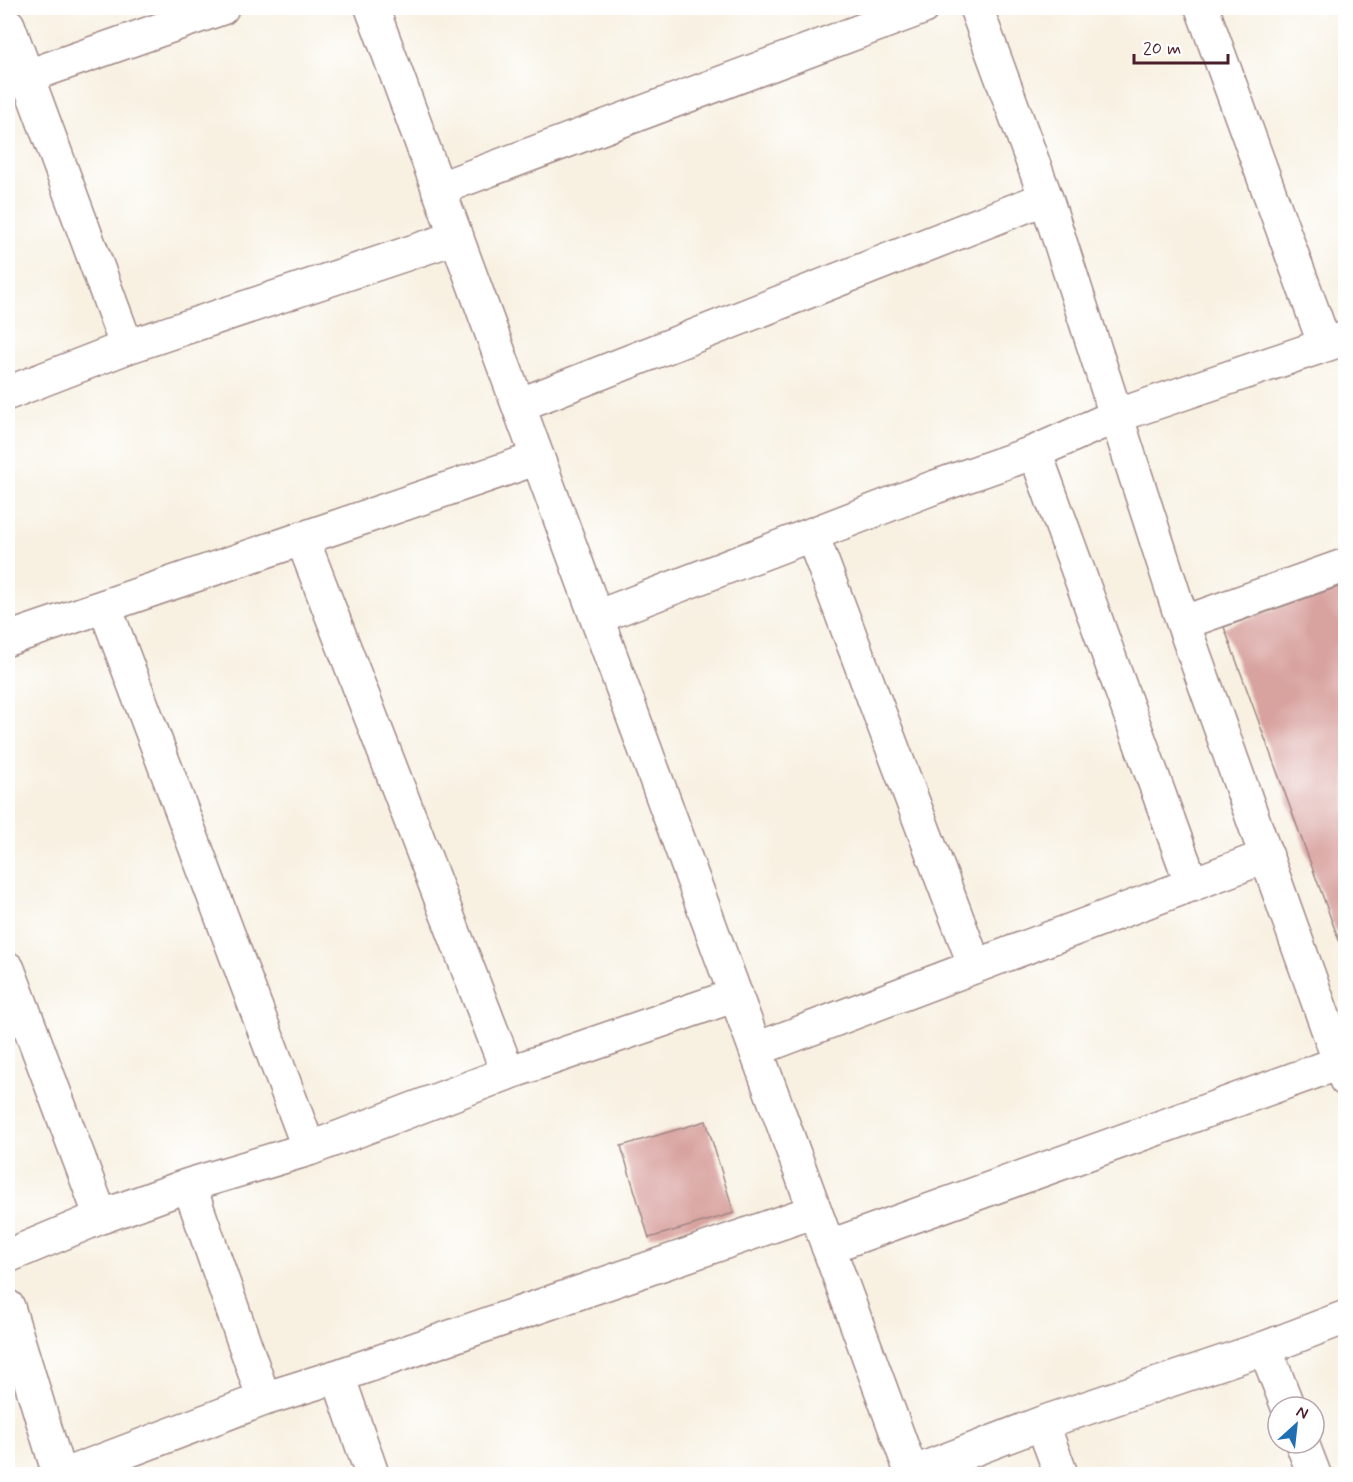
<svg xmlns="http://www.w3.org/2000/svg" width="1353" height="1482" viewBox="0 0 1353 1482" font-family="Mynerve,sans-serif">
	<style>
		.building { fill: #d8a29f }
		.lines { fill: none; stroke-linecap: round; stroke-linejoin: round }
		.minor-casing { stroke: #a18886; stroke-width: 36 }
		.minor { stroke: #fff; stroke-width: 33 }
	</style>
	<rect width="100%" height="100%" fill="#fff"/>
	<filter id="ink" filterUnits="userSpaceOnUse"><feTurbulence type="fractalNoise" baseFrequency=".0167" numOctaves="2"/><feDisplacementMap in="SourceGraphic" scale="12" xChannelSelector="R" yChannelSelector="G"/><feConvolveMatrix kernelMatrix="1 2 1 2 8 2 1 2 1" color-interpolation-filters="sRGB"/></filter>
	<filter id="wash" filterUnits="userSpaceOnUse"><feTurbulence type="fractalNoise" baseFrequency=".008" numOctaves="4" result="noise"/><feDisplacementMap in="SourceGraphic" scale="24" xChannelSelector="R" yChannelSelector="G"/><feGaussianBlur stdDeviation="1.35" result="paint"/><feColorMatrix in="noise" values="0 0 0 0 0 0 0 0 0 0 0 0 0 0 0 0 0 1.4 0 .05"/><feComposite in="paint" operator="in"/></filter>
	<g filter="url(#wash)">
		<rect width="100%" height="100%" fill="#f8f1e2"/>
		<g id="blocks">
			<path class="building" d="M1346 584V957H1345L1224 627Z
				M706 1121 734 1213 649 1238 621 1146Z"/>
		</g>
	</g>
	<g filter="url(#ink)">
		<use href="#blocks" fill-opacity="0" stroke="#a18886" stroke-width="1.5"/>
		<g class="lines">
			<defs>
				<path id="minor" d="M372 8 912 1474
					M976 8 1046 198 1183 623 1346 1080
					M1202 8 1325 345
					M8 25 127 347
					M8 83 222 8
					M438 189 922 8
					M8 393 127 347 457 237
					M519 405 1046 198
					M1035 452 1192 885
					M812 535 975 966
					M302 538 508 1073
					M105 607 309 1149
					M597 617 935 487 1035 452 1116 416 1346 338
					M1183 623 1346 565
					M8 639 538 458
					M8 969 101 1217
					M757 1049 1267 856
					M189 1185 264 1399
					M828 1247 1339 1063
					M8 1256 101 1217 189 1185 309 1149 508 1073 736 995
					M8 1307 59 1474
					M1265 1348 1288 1407
					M338 1376 372 1474
					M1042 1423 1061 1474
					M1302 1443 1314 1474
					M67 1474 264 1399 338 1376 815 1211
					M910 1474 1042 1423 1265 1348 1346 1317"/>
			</defs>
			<use href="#minor" class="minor-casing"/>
			<use href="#minor" class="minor"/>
		</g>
	</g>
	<rect width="1353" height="1482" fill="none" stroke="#fff" stroke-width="30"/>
	<g transform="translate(1296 1425) rotate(27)"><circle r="28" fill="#ffffff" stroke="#b7a5aa" stroke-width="1.5"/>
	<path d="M0-4.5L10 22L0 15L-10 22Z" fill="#1f6fb2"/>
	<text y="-9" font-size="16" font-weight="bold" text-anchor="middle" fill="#4a1f2b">N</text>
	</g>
	<path d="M1134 54v9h94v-9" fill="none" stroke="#4a1f2b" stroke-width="3"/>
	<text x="1143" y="54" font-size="18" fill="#4a1f2b" stroke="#ffffff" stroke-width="4.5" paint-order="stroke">20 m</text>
</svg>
